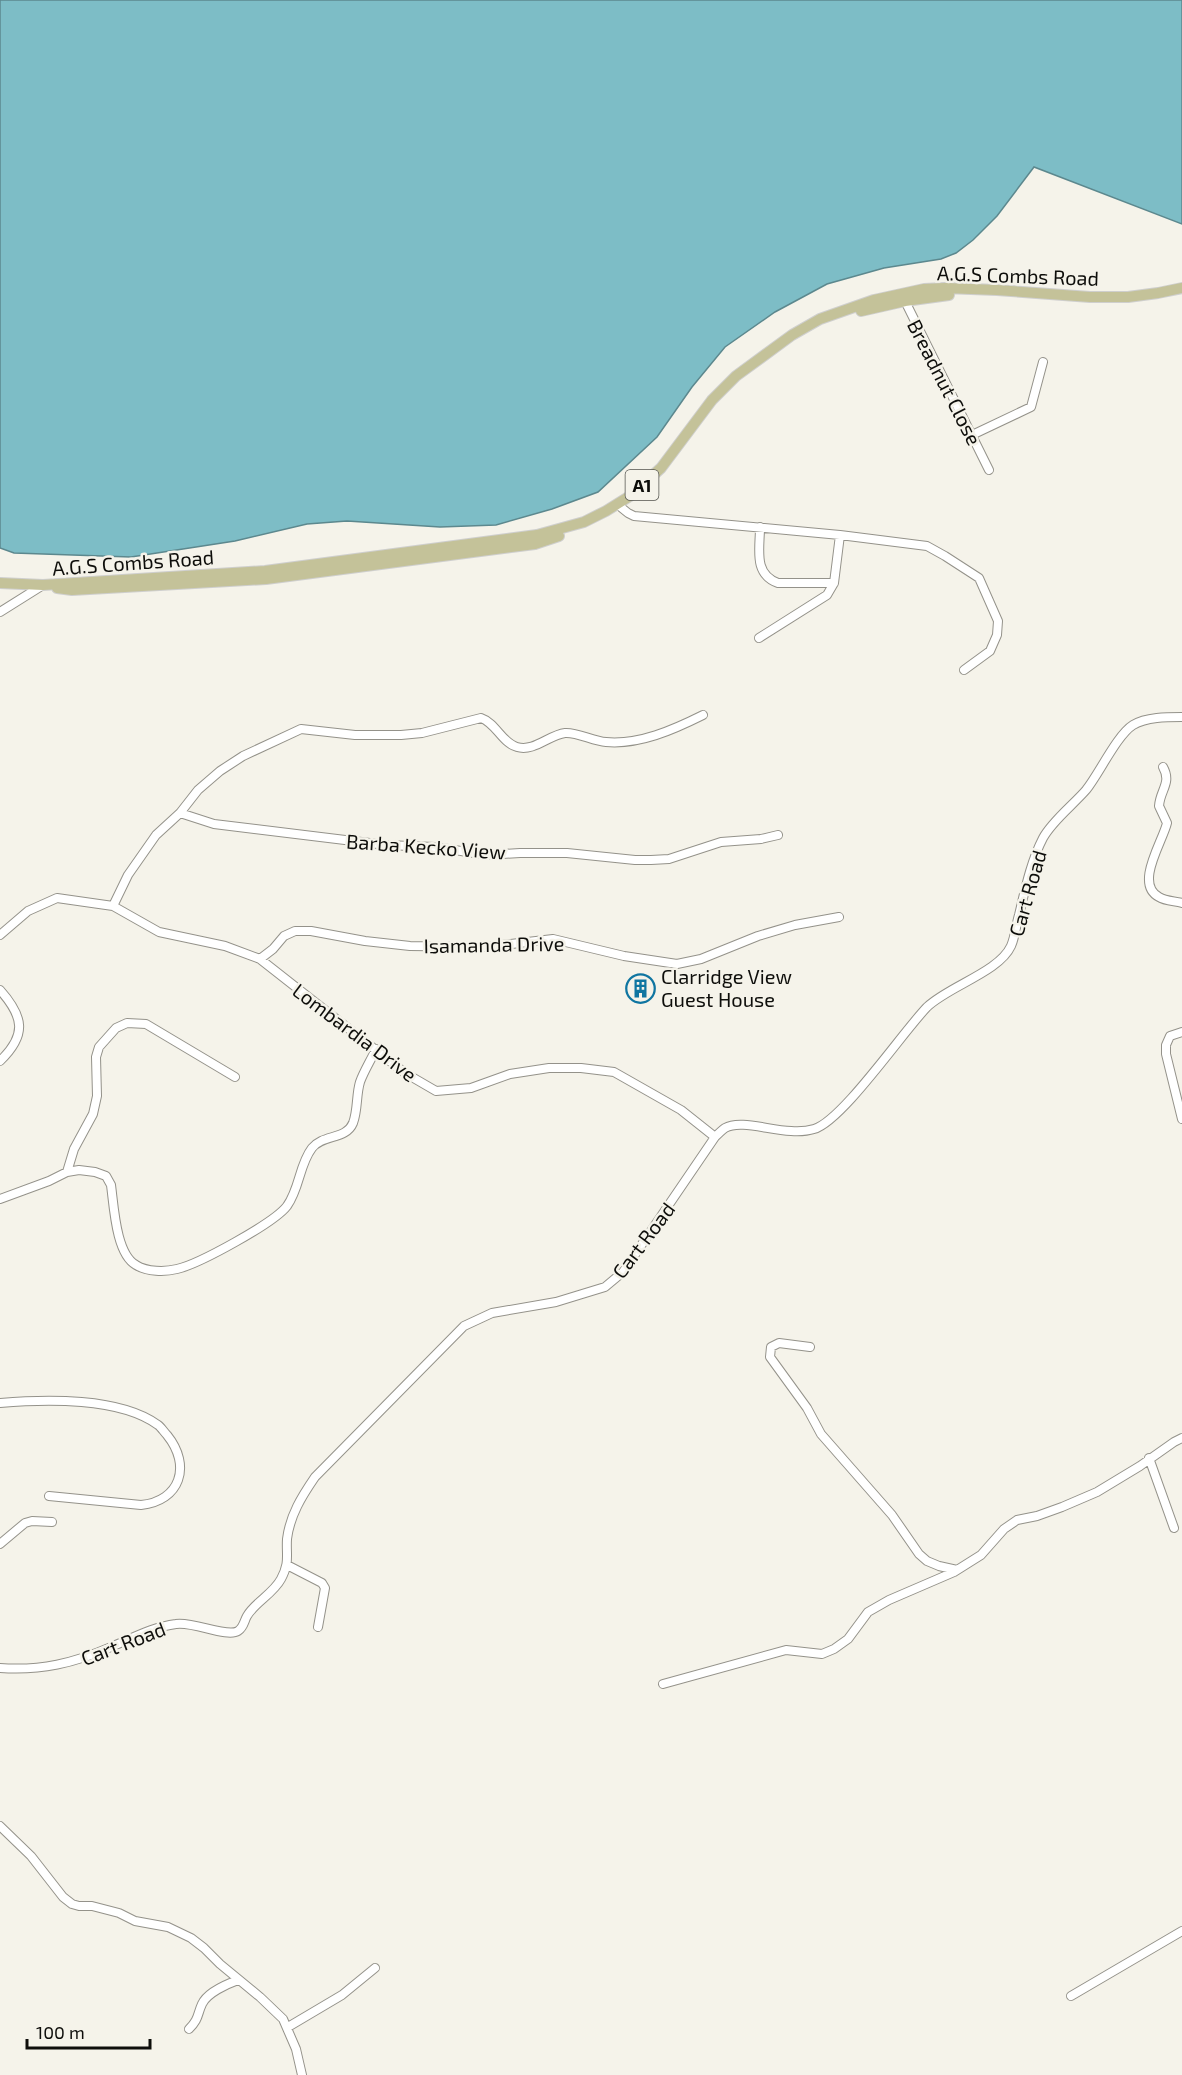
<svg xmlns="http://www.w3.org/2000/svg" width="1182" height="2075" viewBox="0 0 1182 2075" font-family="'Exo 2',sans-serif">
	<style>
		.water { fill: #7dbdc6; stroke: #5c888e; stroke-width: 1.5 }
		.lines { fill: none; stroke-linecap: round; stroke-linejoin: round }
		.minor-casing { stroke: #94928a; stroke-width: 10 }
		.major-casing { stroke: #cfcfce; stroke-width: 12 }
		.minor { stroke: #fff; stroke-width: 8 }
		.major { stroke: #c4c299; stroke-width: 10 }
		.labels { text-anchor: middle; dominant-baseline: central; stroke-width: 5; stroke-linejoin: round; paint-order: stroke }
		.shield { fill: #f5f3ea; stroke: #53534e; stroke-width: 1.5 }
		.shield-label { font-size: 18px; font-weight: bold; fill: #0e0e0b }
		.street-label { font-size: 20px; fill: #0e0e0b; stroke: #f5f3ea }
		.poi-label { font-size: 20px; fill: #0e0e0b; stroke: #f5f3ea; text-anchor: start }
	</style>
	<rect width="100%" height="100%" fill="#f5f3ea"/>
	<path class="water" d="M0 0H1182V224L1034 167 997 216 973 240 956 253 941 259 884 268 827 284 775 312 725 347 692 387 657 437 598 492 552 509 496 525 440 527 347 521 307 524 235 541 131 557 14 553 0 548Z"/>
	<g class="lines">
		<defs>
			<path id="minor" d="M903 297 989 470
				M972 435 1031 407 1043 362
				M617 504 628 513 634 516 840 535 927 546 945 556 979 578 998 621 997 635 990 651 964 670
				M760 527C760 549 753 574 778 583H834
				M0 612 43 585
				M759 638 827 595 834 583 840 535
				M1163 767C1172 783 1160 790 1159 806L1167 823C1163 841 1134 884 1159 897 1165 901 1175 901 1182 903
				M180 813 214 824 386 845 435 847 487 855 520 853H567L635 860H651L669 859 721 842 761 839 778 835
				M113 906 128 875 156 835 180 813 198 790 220 771 243 756 301 729 355 735H401L422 733 481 718C496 723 502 743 517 747 534 752 549 735 565 733 577 732 593 741 606 742 639 745 673 730 703 715
				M0 935 28 911 57 898 113 906 159 932 225 946 260 959 405 1073 436 1091 471 1088 510 1074 549 1068H581L614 1072 681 1110 715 1137
				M260 959 273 949 284 936 295 931H311L365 941 410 946 486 947 553 939 624 956 677 964 701 959 758 936 795 925 839 917
				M0 990C24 1017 27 1035 0 1061
				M1182 1032 1170 1036 1166 1045V1054L1182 1119
				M67 1172 74 1149 93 1114 97 1096 96 1057 99 1047 116 1028 127 1023 146 1024 235 1077
				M0 1199 49 1181 67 1172 79 1170 95 1172 106 1176 111 1185C114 1207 116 1254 136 1265 147 1272 165 1272 177 1269 199 1264 274 1223 287 1206 300 1188 299 1165 312 1148 323 1134 346 1140 353 1123 358 1110 356 1095 360 1082 364 1071 371 1060 376 1049
				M810 1347 779 1343 771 1347 770 1357 807 1408 821 1434 892 1515 919 1554 927 1561 939 1566 957 1570
				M0 1403C45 1399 120 1397 158 1425 161 1427 164 1432 167 1435 192 1466 180 1501 141 1505L49 1496
				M1149 1458 1174 1528
				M0 1544 25 1523 32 1521 52 1522
				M287 1565 322 1583 325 1588 318 1627
				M0 1668C41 1671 74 1663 111 1647 133 1638 152 1627 176 1624 193 1621 227 1638 238 1631 244 1627 244 1621 247 1616 255 1602 273 1594 281 1579 290 1562 286 1556 287 1539 290 1515 302 1496 315 1477L464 1326 492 1313 556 1302 605 1287 623 1272 715 1137C718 1134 721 1131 725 1128 744 1117 786 1138 814 1129 842 1121 902 1033 927 1007 949 986 999 972 1011 946 1015 937 1016 925 1019 915 1025 890 1031 861 1043 838 1052 821 1073 805 1086 790 1099 774 1117 735 1133 725 1146 717 1167 717 1182 717
				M663 1684 786 1650 822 1654 834 1649 848 1639 868 1612 889 1600 954 1572 981 1555 1004 1529 1017 1520 1037 1516 1062 1507 1097 1492 1140 1466 1174 1442 1182 1438
				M0 1826 31 1856 63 1897 72 1904 79 1906H92L119 1913 135 1921 168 1927 191 1938 204 1948 220 1964 260 1997 283 2019 296 2049 302 2075
				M1071 1996 1182 1931
				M288 2027 342 1995 375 1968
				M189 2029C199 2019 197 2015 202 2004 207 1993 227 1984 238 1980"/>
			<path id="major" d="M861 311 905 301 949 295
				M0 583 43 585 265 571 537 535 584 522 606 511 630 496 661 468 712 400 736 376 792 335 820 319 874 300 924 289 945 288 997 290 1090 297H1128L1158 293 1182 288
				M57 588 72 590 266 579 535 544 559 536"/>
		</defs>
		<use href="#minor" class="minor-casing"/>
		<use href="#major" class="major-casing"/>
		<use href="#minor" class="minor"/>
		<use href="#major" class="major"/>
	</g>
	<defs>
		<symbol id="building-ring" viewBox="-11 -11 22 22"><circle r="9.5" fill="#f5f3ea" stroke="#0f75a1" stroke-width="1.5"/><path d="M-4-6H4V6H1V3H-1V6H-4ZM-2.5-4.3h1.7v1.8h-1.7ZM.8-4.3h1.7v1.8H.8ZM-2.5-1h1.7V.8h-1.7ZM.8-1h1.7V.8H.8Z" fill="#0f75a1"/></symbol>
	</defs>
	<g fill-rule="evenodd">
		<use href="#building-ring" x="624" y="972" width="33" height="33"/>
	</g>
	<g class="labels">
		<rect class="shield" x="625.5" y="470" width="33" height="30" rx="4.5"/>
		<g class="shield-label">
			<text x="642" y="485">A1</text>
		</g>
		<g class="street-label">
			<text transform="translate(1018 275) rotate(2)">A.G.S Combs Road</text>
			<text transform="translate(945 382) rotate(63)">Breadnut Close</text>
			<text transform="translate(133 562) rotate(-4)">A.G.S Combs Road</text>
			<text transform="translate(426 846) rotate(4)">Barba Kecko View</text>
			<text transform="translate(1027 893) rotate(-74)">Cart Road</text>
			<text transform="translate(494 944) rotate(-1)">Isamanda Drive</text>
			<text transform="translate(355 1032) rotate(37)">Lombardia Drive</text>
			<text transform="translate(643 1240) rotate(-53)">Cart Road</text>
			<text transform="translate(123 1643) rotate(-21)">Cart Road</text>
		</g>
		<g class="poi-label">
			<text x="661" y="976">Clarridge View<tspan x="661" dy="23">Guest House</tspan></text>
		</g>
	</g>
	<path d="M27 2039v9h123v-9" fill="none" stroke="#0e0e0b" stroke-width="3"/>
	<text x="36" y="2039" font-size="18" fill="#0e0e0b" stroke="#f5f3ea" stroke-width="4.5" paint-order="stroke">100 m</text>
</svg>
